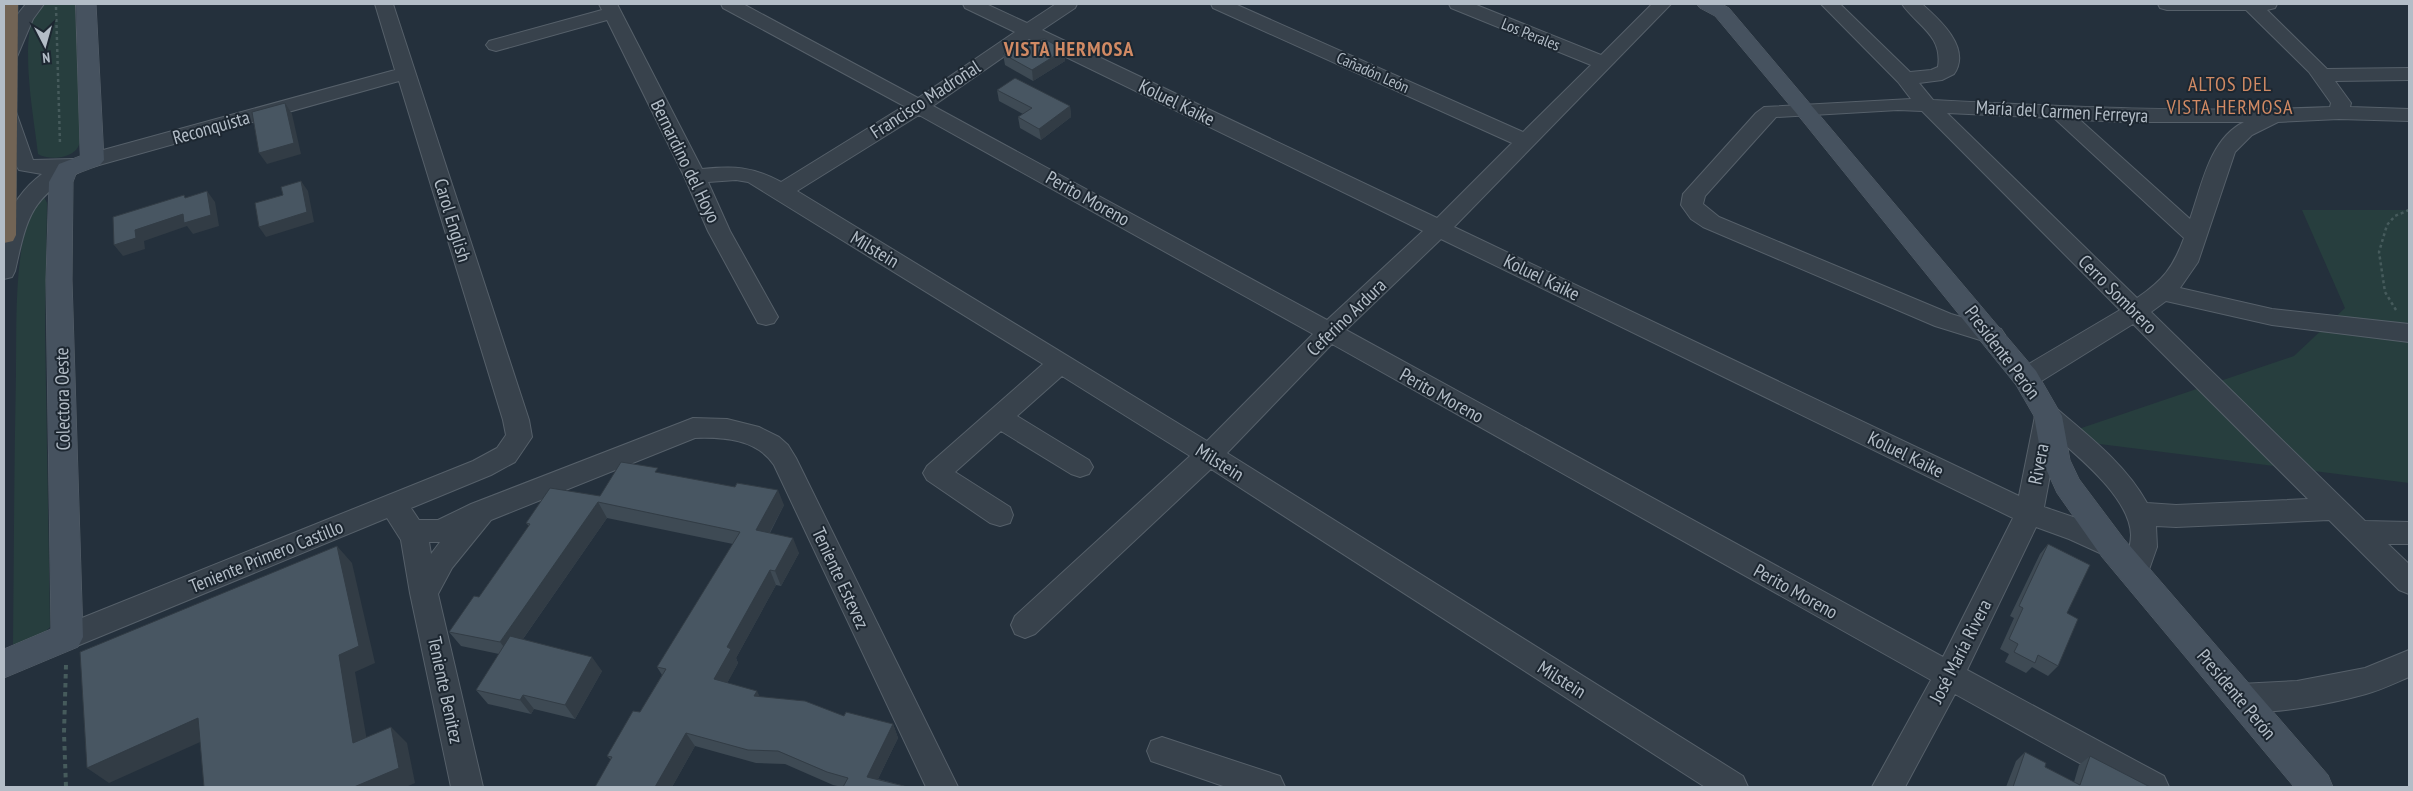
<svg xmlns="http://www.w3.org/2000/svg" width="2413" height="791" viewBox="0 0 2413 791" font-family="'PT Sans Narrow',sans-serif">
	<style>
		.green { fill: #273e3e }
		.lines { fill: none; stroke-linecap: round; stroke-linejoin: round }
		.street-casing { stroke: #56606a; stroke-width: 2 }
		.secondary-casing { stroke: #56606a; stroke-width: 1 }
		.highway-casing { stroke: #434d57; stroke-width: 1 }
		.path-far1 { stroke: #465b5c; stroke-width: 2.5; stroke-dasharray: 3 3; stroke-linecap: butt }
		.path { stroke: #465b5c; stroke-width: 4; stroke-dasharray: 4.5 4.5; stroke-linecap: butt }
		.street { fill: #38424c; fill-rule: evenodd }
		.secondary { fill: #46525f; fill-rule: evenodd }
		.highway { fill: #726455; fill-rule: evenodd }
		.wall { fill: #3e4a54 }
		.shaded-wall { fill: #323c45 }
		.building { fill: #485662; stroke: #323c45 }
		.labels { text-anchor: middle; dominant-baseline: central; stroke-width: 4; stroke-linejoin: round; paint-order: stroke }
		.far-street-label { font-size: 16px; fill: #b3bdc7; stroke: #1d2731 }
		.street-label { font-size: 19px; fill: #b3bdc7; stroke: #1d2731 }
		.far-district-label { font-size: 20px; font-weight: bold; letter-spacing: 1px; fill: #d18a64; stroke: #1d2731 }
		.neighbourhood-label { font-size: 20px; letter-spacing: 1px; fill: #d18a64; stroke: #1d2731 }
	</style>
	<rect width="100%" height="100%" fill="#24303c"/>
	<path class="green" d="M42 4H75L81 135C80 139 80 146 76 150 67 159 48 160 38 154 35 122 15 25 42 4Z
		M44 197 47 203 45 331 50 627C38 639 30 644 13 644 14 554 14 464 16 374 17 323 13 245 36 199Z
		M2302 210H2409V483L2052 438 2294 356 2345 308Z"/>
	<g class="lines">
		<defs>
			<path id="street" d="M26 4H44L33 19 16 59 13 63 4 64C4 38 9 24 26 4Z
				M375 4H393L529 420 532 437 515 462 491 475 411 508 419 520H438L471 504 693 418 727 419 759 427 779 437 788 445 796 458 958 787H926L774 465C757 439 723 437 695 438L491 520 452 568 438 594 483 787H451L410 593 401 540 387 518 77 646 67 650 57 646 53 637 57 628 473 461 497 448 506 435 503 420 399 81 92 167 85 165 81 160 85 155 395 70ZM429 542H440L431 554Z
				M599 4H617L702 169C734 166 751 166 781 182L904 106 723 8 721 4H743L918 98 1015 32 965 8 963 4H986L1027 23 1056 4H1077L1075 8 1042 30 1437 218 1512 143 1213 8 1211 4H1235L1523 132 1591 65 1451 8 1449 4H1474L1601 55 1652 4H1671L1454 227 2019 496 2035 416 2039 409 2048 406 2057 409C2090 437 2126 465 2147 503L2176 505 2308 499 2133 324 2035 385 2026 387 2017 385 2014 378 2017 371 2120 310 1922 111 1898 110 1776 117 1705 196 1703 204 1719 217 1951 314 2001 329 2005 335 2001 341 1993 344 1935 326 1703 227 1691 219 1681 205 1683 194 1756 113 1764 107 1911 99 1898 82 1821 4H1840L1910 72 1931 70 1938 67C1943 35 1917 26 1902 4H1922C1939 19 1972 48 1954 74L1942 80 1919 83 1933 100C2066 107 2197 113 2330 107L2331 103 2309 72 2246 10H2167L2160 8 2158 4H2277L2275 8 2267 10 2327 69 2409 68V80L2335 81 2351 103 2350 107 2409 109V121L2339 119 2278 122 2252 135 2235 152 2198 262 2180 288 2272 309 2409 324V342L2272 325 2166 301 2151 312 2365 521 2409 522V544H2388L2409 564V594L2399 590 2329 520 2176 527 2156 526 2157 547 2145 581 2135 585 2125 581 2121 573C2125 561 2131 548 2131 535 2130 499 2082 460 2057 438L2044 507C2065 515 2117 528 2127 548L2123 556 2113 559 2069 539 2036 527 1967 670 2164 776 2169 787H2123L1955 694 1905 787H1872L1931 680 1332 344 1227 453 1743 776 1748 787H1705L1211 469 1035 634 1025 638 1015 634 1011 625 1015 616 1190 456 1062 376 1017 416 1089 460 1093 467 1089 474 1080 477 1071 474 1001 431 955 472 1010 507 1013 515 1010 523 1000 526 990 523 927 480 923 473 927 466 1043 364 748 182 736 180 708 182 730 231 778 317 774 323 766 325 758 323 708 231 684 176 607 20 496 51 489 49 486 45 489 41 602 10ZM1029 39 1423 231 1327 320 933 106ZM1947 113 2054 118 2184 238C2173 268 2163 280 2137 298ZM919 115 1313 334 1207 441 797 191ZM2080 120 2127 122H2244C2209 139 2202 186 2190 219ZM1441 239 2013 518 1943 657 1346 330Z
				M4 103 12 105 15 109 33 160 73 159 81 161 84 166 81 171C30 197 27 218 15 271L12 277 4 279V227C11 206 23 188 42 174L19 170C5 149 4 128 4 103Z
				M2409 650V677C2395 683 2381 690 2366 694 2334 703 2260 719 2229 708L2225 698 2229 688 2240 684 2297 681 2365 668Z
				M1162 737 1280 776 1285 787H1226L1151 761 1147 751 1151 741Z"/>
			<path id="secondary" d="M76 4H96L104 160 100 165 76 174 73 182 72 280 83 637 78 647 4 678V649L51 629 46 280 49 182 59 164 80 156Z
				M1697 4H1722L1729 8 2036 371 2062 416 2070 460 2079 479 2124 539 2328 775 2333 787H2294L2102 557 2057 493 2042 460 2034 416 2016 385 1797 114 1715 16 1700 8Z"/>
			<path id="highway" d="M4 4H18L16 235 13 241 4 243Z"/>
		</defs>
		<use href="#street" class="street-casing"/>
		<use href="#secondary" class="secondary-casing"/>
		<use href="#highway" class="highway-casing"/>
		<path class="path-far1" d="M56 7 60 144
			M2396 310 2385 292 2379 252 2387 225 2395 216 2409 210"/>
		<path class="path" d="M66 665 64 733 66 787"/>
		<use href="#street" class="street"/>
		<use href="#secondary" class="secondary"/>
		<use href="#highway" class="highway"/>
	</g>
	<path class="wall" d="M1064 50 1065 61 1033 81 1005 65 1003 54Z
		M997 90 1070 106 1071 117 1041 140 1020 128 1018 117 1023 114 999 101Z
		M660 473 784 505 770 533 799 553 781 586 776 585 736 658 738 663 727 683 760 697 844 716 893 724 898 738 878 779 908 787H842L833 785 785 764 756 763 695 746 672 787H595L611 760 607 756 640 712 662 675 657 667 733 544 607 518 523 639 602 671 575 719 534 709 531 714 488 704 476 690 499 654 461 646 449 632 479 597 529 526 526 523 600 496Z
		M2048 544 2067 613 2058 666 2048 676 2032 667 2026 673 2005 662 2009 654 2000 649 2014 618 2010 616 2040 554Z
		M2025 752 2045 767 2074 782 2079 765 2090 756 2150 787H2006L2016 761Z"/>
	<path class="shaded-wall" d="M1064 50 1065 61 1033 81 1032 70Z
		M285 103 292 114 301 154 267 164 259 153Z
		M1070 106 1071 117 1041 140 1039 129Z
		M301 181 308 191 314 222 266 237 259 227Z
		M207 191 215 202 219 226 193 234 187 226 144 241 145 249 123 256 114 245 135 230 183 214Z
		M778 490 784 505 763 545 756 530Z
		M598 502 607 518 511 656 500 642Z
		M793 538 799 553 781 586 775 571Z
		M337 546 352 563 375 663 355 672 370 758 353 743 339 655Z
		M770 570 776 585 736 658 738 663 722 693 714 679 727 647Z
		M592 657 602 671 575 719 565 705Z
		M757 691 764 705 754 696Z
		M523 695 534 709 531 714 520 700Z
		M198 718 218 734 109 783 87 768Z
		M893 724 898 738 874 787 867 777Z
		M391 727 407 743 415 783 406 787H354Z
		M686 733 695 746 672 787H655Z"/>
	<path class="building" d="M1045 39 1064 50 1032 70 1003 54 1025 41Z
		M1015 78 1070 106 1039 129 1018 117 1032 108 997 90Z
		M285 103 294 143 259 153 252 112Z
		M301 181 307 212 259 227 255 203 283 195 281 187Z
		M207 191 211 215 184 223 183 214 135 230 136 238 114 245 113 217 184 195 185 198Z
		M621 462 658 468 655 472 698 480 735 487 737 483 778 490 756 530 793 538 775 571 770 570 727 647 731 649 714 679 757 691 754 696 805 701 844 716 846 712 893 724 867 777 908 787H843L848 778 827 772 778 751 748 750 686 733 655 787H595L612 757 607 756 633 711 640 712 666 669 657 667 740 532 598 502 500 642 449 632 474 596 479 597 507 557 530 524 526 523 550 488 600 496Z
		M2048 544 2090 565 2067 613 2078 619 2058 666 2038 655 2035 663 2014 652 2018 644 2009 639 2023 608 2019 606Z
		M337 546 359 646 339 655 353 743 391 727 399 768 354 787H204L198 718 87 768 80 652Z
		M510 636 592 657 565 705 523 695 520 700 476 690Z
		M2025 752 2046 763 2045 767 2080 785 2090 756 2150 787H2013Z"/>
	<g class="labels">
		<g class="far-street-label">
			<text transform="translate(1531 34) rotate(22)">Los Perales</text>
			<text transform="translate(1373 72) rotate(24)">Cañadón León</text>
		</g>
		<g class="street-label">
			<text transform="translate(925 99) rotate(-33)">Francisco Madroñal</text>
			<text transform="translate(1177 102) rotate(26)">Koluel Kaike</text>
			<text transform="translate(2062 111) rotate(3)">María del Carmen Ferreyra</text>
			<text transform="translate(211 127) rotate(-16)">Reconquista</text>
			<text transform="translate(686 161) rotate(64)">Bernardino del Hoyo</text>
			<text transform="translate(1088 198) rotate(29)">Perito Moreno</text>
			<text transform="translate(453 220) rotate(73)">Carol English</text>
			<text transform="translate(875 249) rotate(31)">Milstein</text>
			<text transform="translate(1542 277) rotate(26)">Koluel Kaike</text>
			<text transform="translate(2118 294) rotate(45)">Cerro Sombrero</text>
			<text transform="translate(1346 317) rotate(-44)">Ceferino Ardura</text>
			<text transform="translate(2003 352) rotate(53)">Presidente Perón</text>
			<text transform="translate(1442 395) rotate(29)">Perito Moreno</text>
			<text transform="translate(62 399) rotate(-91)">Colectora Oeste</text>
			<text transform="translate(1906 454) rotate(26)">Koluel Kaike</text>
			<text transform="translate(1220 462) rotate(32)">Milstein</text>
			<text transform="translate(2038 464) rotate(-79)">Rivera</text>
			<text transform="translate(266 556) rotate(-22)">Teniente Primero Castillo</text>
			<text transform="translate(841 578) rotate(65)">Teniente Estevez</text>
			<text transform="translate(1796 591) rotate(29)">Perito Moreno</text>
			<text transform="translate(1960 651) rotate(-63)">José María Rivera</text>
			<text transform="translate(1562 679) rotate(32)">Milstein</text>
			<text transform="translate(446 690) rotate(78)">Teniente Benitez</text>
			<text transform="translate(2237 694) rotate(50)">Presidente Perón</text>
		</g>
		<g class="far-district-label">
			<text x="1069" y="49">VISTA HERMOSA</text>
		</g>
		<g class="neighbourhood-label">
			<text x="2230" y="84">ALTOS DEL<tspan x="2230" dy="23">VISTA HERMOSA</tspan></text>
		</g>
	</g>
	<rect width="2413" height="791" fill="none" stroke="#b3bdc7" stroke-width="10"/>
	<g transform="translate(45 45) rotate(174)" stroke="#1d2731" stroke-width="4" paint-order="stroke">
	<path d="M0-4L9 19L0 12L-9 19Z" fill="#b3bdc7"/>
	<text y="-8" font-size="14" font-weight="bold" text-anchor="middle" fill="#b3bdc7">N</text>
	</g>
</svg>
